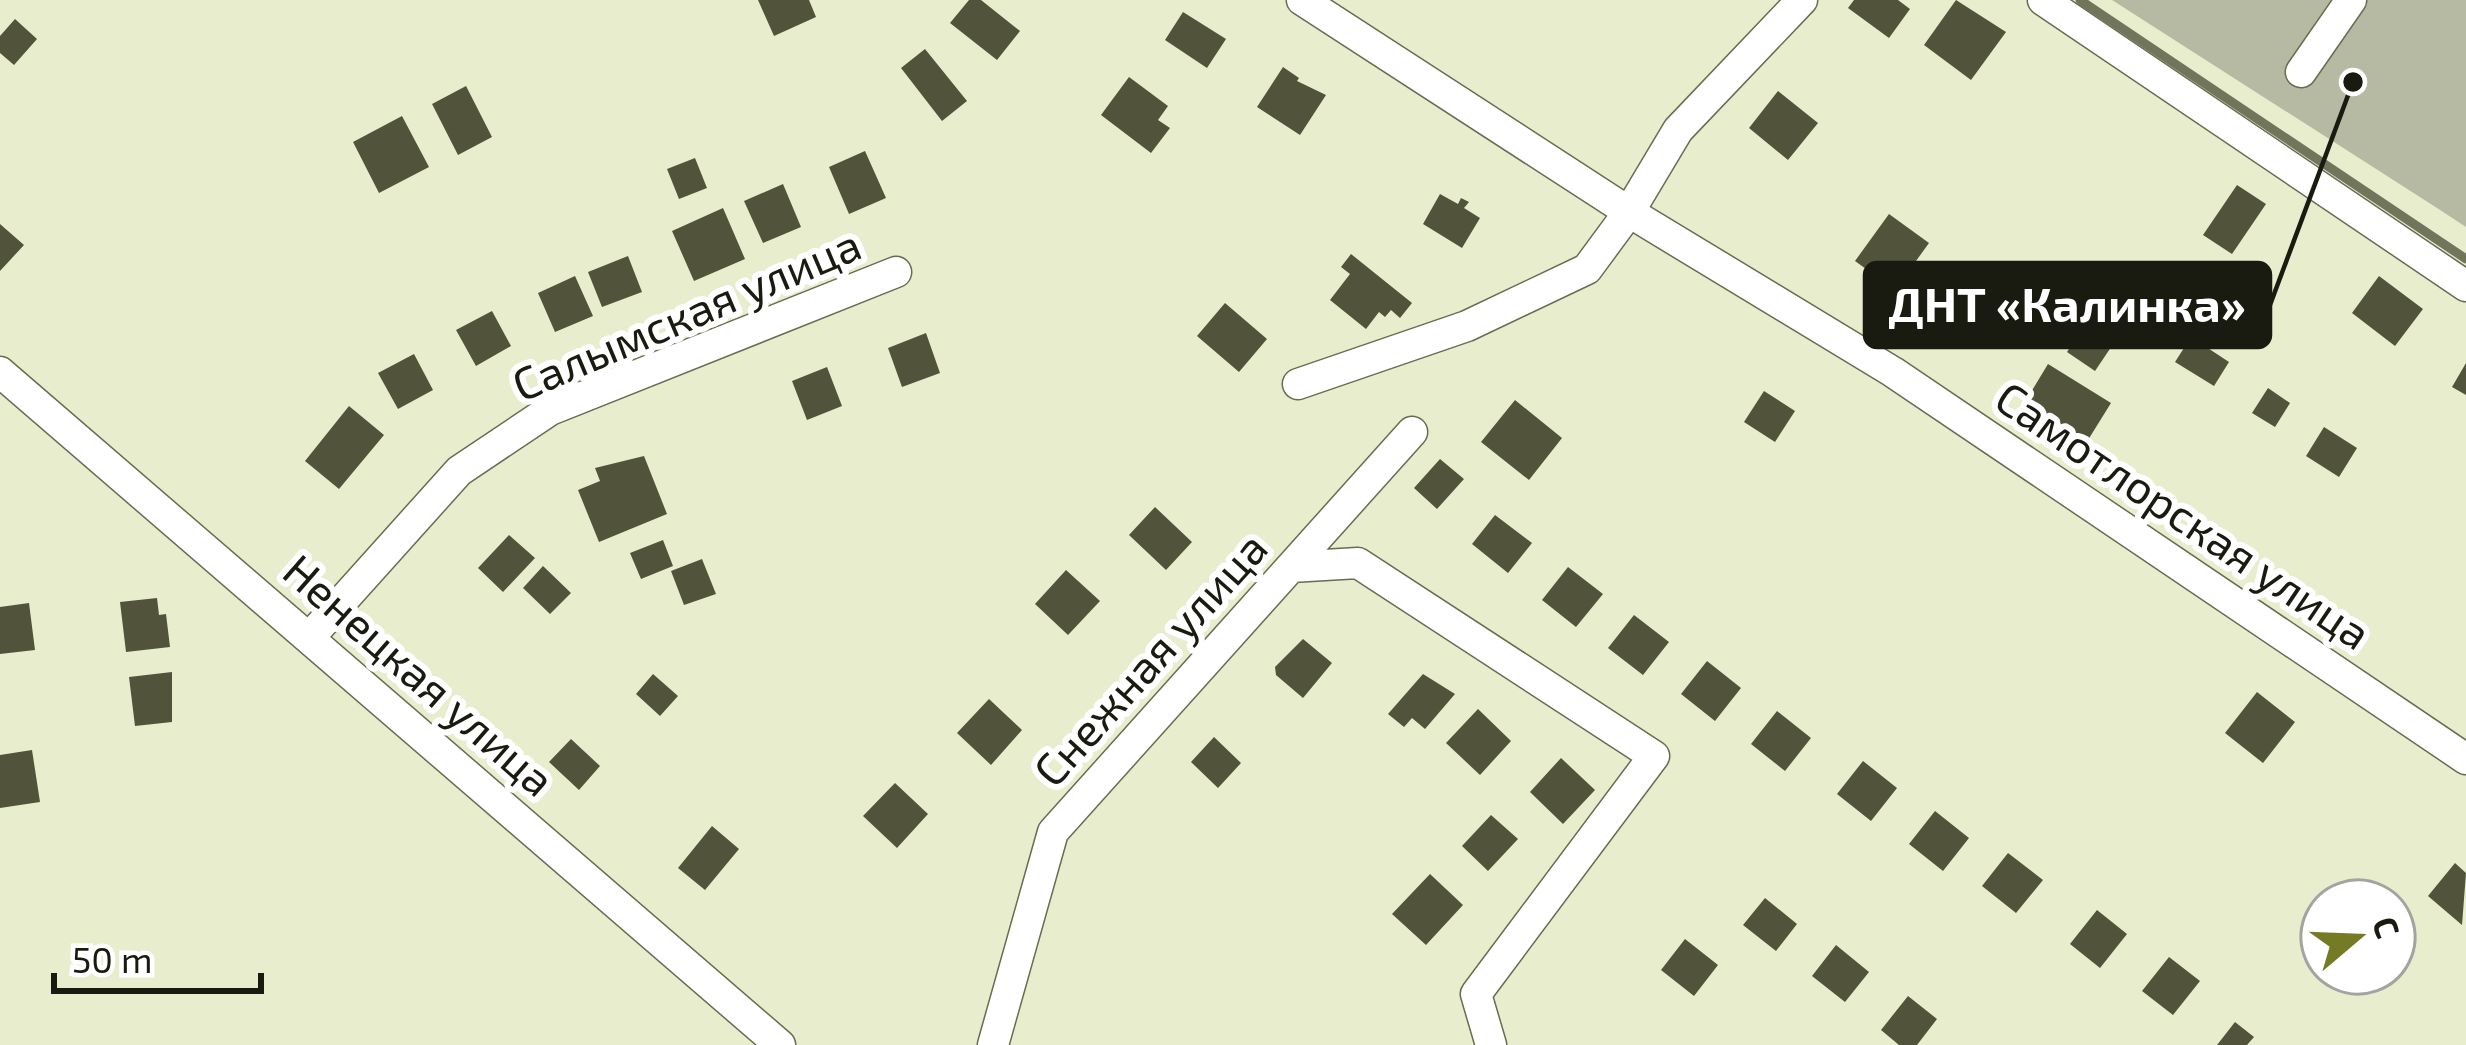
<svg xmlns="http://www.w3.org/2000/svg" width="2466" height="1045" viewBox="0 0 2466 1045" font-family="'Exo 2',sans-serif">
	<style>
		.green { fill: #b7baa3 }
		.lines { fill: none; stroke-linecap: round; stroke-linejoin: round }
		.stream { stroke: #71755c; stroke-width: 9 }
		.building { fill: #51543a }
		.minor-casing { stroke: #696c51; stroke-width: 33 }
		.minor { stroke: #fff; stroke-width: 30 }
		.labels { text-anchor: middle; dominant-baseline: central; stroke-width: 12; stroke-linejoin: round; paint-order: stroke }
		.street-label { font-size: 45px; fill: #191b10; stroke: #fff }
		.leader { fill: none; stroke: #191b10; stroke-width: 4.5 }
		.callout-dot { fill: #191b10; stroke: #fff; stroke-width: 4.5 }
		.callout { fill: #191b10; stroke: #191b10; stroke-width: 4.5 }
		.callout-label { font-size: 48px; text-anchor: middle; font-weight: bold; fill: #fff }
	</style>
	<rect width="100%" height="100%" fill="#e8edce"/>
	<path class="green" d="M2112 0H2466V227L2437 208Z"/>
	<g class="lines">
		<path class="stream" d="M2080 0 2466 259"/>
	</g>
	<path class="building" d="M758 0H809L816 17 774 36Z
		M969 0H981L1020 31 997 60 950 23Z
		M1854 0H1898L1910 9 1889 38 1848 8Z
		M1956 0 2006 32 1971 80 1924 45Z
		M1183 12 1226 39 1207 68 1165 40Z
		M15 19 37 39 14 65 0 53V36Z
		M925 49 967 101 942 121 901 68Z
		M1283 67 1299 78 1297 81 1326 95 1300 135 1257 107Z
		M1129 77 1168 106 1158 120 1170 128 1151 153 1101 115Z
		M466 86 492 137 458 155 432 104Z
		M1778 91 1818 123 1788 160 1749 128Z
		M402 116 429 167 379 193 353 142Z
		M865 151 886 198 849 214 829 167Z
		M695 158 707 188 679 199 667 169Z
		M783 184 801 227 763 243 744 201Z
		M2237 185 2266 204 2232 254 2203 235Z
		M1440 194 1458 204 1461 198 1469 202 1464 208 1480 218 1462 248 1423 224Z
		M723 208 745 259 694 281 672 231Z
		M1889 214 1929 243 1895 290 1855 261Z
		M0 224 24 245 0 271Z
		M1351 254 1412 303 1400 318 1391 310 1385 317 1379 312 1366 329 1330 300 1350 274 1341 267Z
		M628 256 642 292 602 307 588 272Z
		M575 276 593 316 555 332 538 293Z
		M2379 276 2423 309 2395 346 2352 313Z
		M1225 303 1267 339 1239 372 1197 336Z
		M2099 303 2128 322 2095 371 2067 352Z
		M492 311 511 346 476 366 456 330Z
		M926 333 940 373 902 387 888 348Z
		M2191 337 2229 362 2214 386 2175 362Z
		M414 354 433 390 398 409 378 373Z
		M2466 363V395L2452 387Z
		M2048 364 2111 403 2088 440 2025 402Z
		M827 367 842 406 807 420 792 381Z
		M2268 388 2290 403 2275 427 2252 413Z
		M1764 391 1795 411 1775 442 1744 422Z
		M1515 400 1562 438 1529 480 1481 442Z
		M349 406 384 435 339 489 305 461Z
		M2324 427 2357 448 2339 477 2306 456Z
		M644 456 667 514 599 542 578 490 600 481 595 468Z
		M1440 459 1464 479 1437 509 1414 488Z
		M1155 507 1192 542 1166 570 1129 535Z
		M1495 515 1532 543 1508 573 1472 544Z
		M509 535 535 558 503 592 478 568Z
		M663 540 673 566 641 579 630 553Z
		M702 559 716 594 684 605 671 571Z
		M543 566 571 593 550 614 523 588Z
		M1568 567 1603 594 1576 627 1542 600Z
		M1066 570 1100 601 1068 635 1035 604Z
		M157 598 159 615 166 614 170 647 126 652 120 602Z
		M29 603 35 650 0 654V607Z
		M1634 615 1669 642 1643 675 1608 648Z
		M1303 639 1332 663 1303 698 1276 675 1275 667Z
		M1707 661 1741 688 1715 721 1681 694Z
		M172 672V722L135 726 129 677Z
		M653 674 678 696 660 716 636 694Z
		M1423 674 1455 694 1425 729 1412 718 1404 727 1388 714Z
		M2257 692 2295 722 2263 763 2225 733Z
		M989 699 1022 730 991 765 957 733Z
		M1478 709 1511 741 1480 775 1446 743Z
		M1777 711 1811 738 1785 771 1751 744Z
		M1214 737 1241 763 1218 788 1191 762Z
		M571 739 600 766 579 790 549 762Z
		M32 750 40 802 0 808V755Z
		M1561 758 1595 790 1563 824 1530 792Z
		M1863 761 1897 788 1871 821 1837 794Z
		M895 783 928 814 897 848 863 816Z
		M1935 811 1969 838 1943 871 1909 844Z
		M1491 815 1518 839 1488 871 1462 846Z
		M712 826 739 849 705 890 678 868Z
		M2008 853 2043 880 2016 913 1982 886Z
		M2455 863 2466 873 2462 925 2428 896Z
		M1430 874 1463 905 1426 945 1392 914Z
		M1765 898 1797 924 1776 951 1743 925Z
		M2097 910 2127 934 2100 968 2070 944Z
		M1685 939 1718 965 1694 996 1661 970Z
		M1836 945 1869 972 1845 1002 1812 976Z
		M2169 957 2200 981 2173 1015 2142 991Z
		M1908 996 1937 1019 1917 1045H1899L1881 1030Z
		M2235 1022 2254 1037 2247 1045H2217Z"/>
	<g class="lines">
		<defs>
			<path id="minor" d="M1302 0 1629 212 1893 372 2466 759
				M2043 0 2466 286
				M2301 72 2351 0
				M0 372 780 1045
				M1298 384 1467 326 1587 269 1629 212 1678 130 1802 0
				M1291 567 1358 563 1654 756 1476 994 1491 1045
				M309 638 459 471 550 410 896 272
				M993 1045 1053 832 1412 432"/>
		</defs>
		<use href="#minor" class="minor-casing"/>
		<use href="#minor" class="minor"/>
	</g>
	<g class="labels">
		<g class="street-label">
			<text transform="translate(686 313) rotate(-23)">Салымская улица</text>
			<text transform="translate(2184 514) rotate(34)">Самотлорская улица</text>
			<text transform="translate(1149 658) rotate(-48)">Снежная улица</text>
			<text transform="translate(420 674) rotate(41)">Ненецкая улица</text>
		</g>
	</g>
	<path class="leader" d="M2353 82L2270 305"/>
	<circle class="callout-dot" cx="2353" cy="82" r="12"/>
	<rect class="callout" x="1865" y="263" width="405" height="84" rx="12"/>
	<g class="callout-label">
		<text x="2067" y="322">ДНТ «Калинка»</text>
	</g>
	<g transform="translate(2358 937) rotate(71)"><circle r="57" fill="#ffffff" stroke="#a3a49f" stroke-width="3"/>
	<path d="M0-9L21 45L0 30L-21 45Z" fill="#757b25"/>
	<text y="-18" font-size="33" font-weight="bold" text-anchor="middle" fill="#191b10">С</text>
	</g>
	<path d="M54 973v18h207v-18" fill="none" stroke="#191b10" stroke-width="6"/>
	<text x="72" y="973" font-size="36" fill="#191b10" stroke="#ffffff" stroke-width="9" paint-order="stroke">50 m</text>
</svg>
